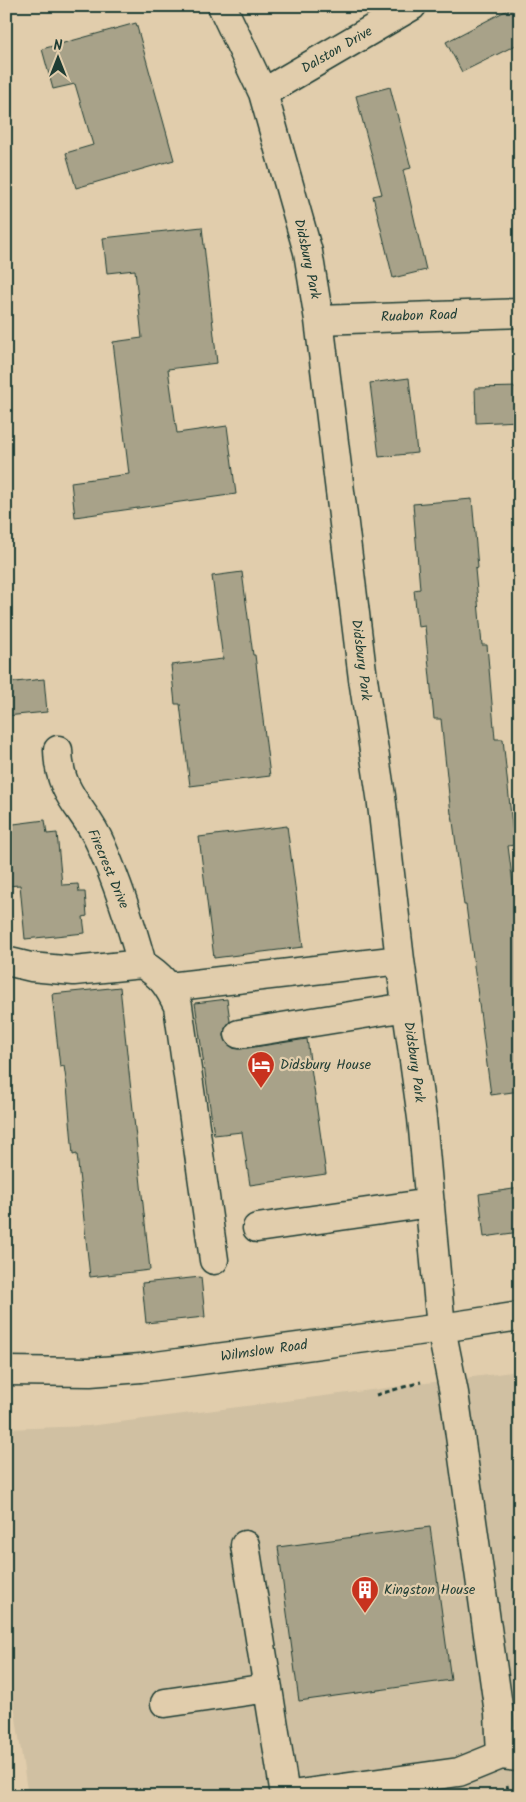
<svg xmlns="http://www.w3.org/2000/svg" width="526" height="1802" viewBox="0 0 526 1802" font-family="Kalam,sans-serif">
	<style>
		.built { fill: #d0c0a2 }
		.building { fill: #a8a289; stroke: #1f3d34 }
		.lines { fill: none; stroke-linecap: round; stroke-linejoin: round }
		.minor-casing { stroke: #1f3d34; stroke-width: 31 }
		.major-casing { stroke: #1f3d34; stroke-width: 31 }
		.path { stroke: #1f3d34; stroke-width: 3; stroke-dasharray: 5 4; stroke-linecap: butt }
		.minor { stroke: #e1cdac; stroke-width: 28 }
		.major { stroke: #e1cdac; stroke-width: 28 }
		.labels { text-anchor: middle; dominant-baseline: central; stroke-width: 4.5; stroke-linejoin: round; paint-order: stroke }
		.street-label { font-size: 14px; fill: #1f3d34; stroke: #e1cdac }
		.poi-label { font-size: 14px; fill: #1f3d34; stroke: #e1cdac; text-anchor: start }
	</style>
	<rect width="100%" height="100%" fill="#e1cdac"/>
	<filter id="ink" filterUnits="userSpaceOnUse"><feTurbulence type="fractalNoise" baseFrequency=".02" numOctaves="2"/><feDisplacementMap in="SourceGraphic" scale="10" xChannelSelector="R" yChannelSelector="G"/><feConvolveMatrix kernelMatrix="1 2 1 2 8 2 1 2 1" color-interpolation-filters="sRGB"/></filter>
	<g filter="url(#ink)">
		<path class="built" d="M520 1371V1796H28L6 1653V1429L89 1426Z"/>
		<path class="building" d="M515 6H520V43L462 72 446 42Z
			M136 23 174 160 76 188 66 153 93 145 75 84 53 89 42 49Z
			M390 87 411 168 403 170 426 270 393 278 373 196 382 194 356 96Z
			M202 227 217 363 168 369 177 433 227 426 236 494 75 517 71 482 129 474 113 342 142 338 135 270 107 273 103 238Z
			M409 378 417 453 379 457 370 383Z
			M520 387V421L476 423 475 388Z
			M472 499 478 568 475 569 482 645H487L495 739H503L514 845 508 846 520 938V1091L491 1095 466 905H464L452 814H451L441 719H434L425 626 418 627 414 590 420 589 413 504Z
			M242 572 253 655H255L270 776 190 786 180 704H175L171 665 223 659 212 576Z
			M44 679 47 712 6 716V683Z
			M45 820 47 834 57 833 62 885 78 884 79 892H85L87 916 83 917 85 933 25 939 20 885 6 886V825Z
			M287 826 303 947 214 958 199 837Z
			M120 987 150 1270 90 1277 77 1154 73 1155 67 1086 64 1066 60 1067 52 994Z
			M227 999 230 1021 225 1028 224 1036 227 1043 233 1048 241 1049 307 1039 326 1174 250 1185 242 1132 214 1135 195 1003Z
			M520 1188V1232L484 1237 479 1194Z
			M201 1277 205 1317 146 1323 142 1283Z
			M430 1527 451 1680 299 1701 278 1547Z"/>
		<g class="lines">
			<defs>
				<path id="minor" d="M222 6 263 93 308 252 319 320 363 679 381 796 400 960 422 1118 441 1328 454 1393 499 1713 501 1755
					M263 93 412 6
					M319 320 520 313
					M58 750C59 797 85 807 101 845 118 884 131 924 142 964
					M6 961 31 967 74 971 142 964
					M142 964C162 976 168 985 178 1006L214 1260
					M169 987 400 960
					M239 1034 407 1007
					M257 1228 430 1203
					M245 1545 285 1795
					M165 1703 268 1688
					M284 1796 459 1772 501 1755 518 1757"/>
				<path id="major" d="M6 1371 90 1372 141 1368 441 1328 520 1316"/>
			</defs>
			<use href="#minor" class="minor-casing"/>
			<use href="#major" class="major-casing"/>
			<path class="path" d="M376 1395 421 1382
				M507 1785 509 1796"/>
			<use href="#minor" class="minor"/>
			<use href="#major" class="major"/>
		</g>
	</g>
	<defs>
		<symbol id="hotel-pin" viewBox="-11 -11 22 30"><path d="M0 17L-7.5 6A9.5 9.5 0 1 1 7.5 6Z" fill="#c8321e" stroke="#e1cdac"/><path d="M-6-4.5h1.5V1H6V5H4.5V3h-9V5H-6ZM-4 0a1.8 1.8 0 1 1 3.6 0ZM.5 0V-2.5h3Q6-2.5 6 0Z" fill="#fff"/></symbol>
		<symbol id="building-pin" viewBox="-11 -11 22 30"><path d="M0 17L-7.5 6A9.5 9.5 0 1 1 7.5 6Z" fill="#c8321e" stroke="#e1cdac"/><path d="M-4-6H4V6H1V3H-1V6H-4ZM-2.5-4.3h1.7v1.8h-1.7ZM.8-4.3h1.7v1.8H.8ZM-2.5-1h1.7V.8h-1.7ZM.8-1h1.7V.8H.8Z" fill="#fff"/></symbol>
	</defs>
	<g fill-rule="evenodd">
		<use href="#hotel-pin" x="245" y="1049" width="32" height="43"/>
		<use href="#building-pin" x="349" y="1574" width="32" height="43"/>
	</g>
	<g class="labels">
		<g class="street-label">
			<text transform="translate(337 50) rotate(-30)">Dalston Drive</text>
			<text transform="translate(307 259) rotate(78)">Didsbury Park</text>
			<text transform="translate(419 316) rotate(-2)">Ruabon Road</text>
			<text transform="translate(361 660) rotate(83)">Didsbury Park</text>
			<text transform="translate(108 869) rotate(67)">Firecrest Drive</text>
			<text transform="translate(414 1062) rotate(82)">Didsbury Park</text>
			<text transform="translate(264 1351) rotate(-8)">Wilmslow Road</text>
		</g>
		<g class="poi-label">
			<text x="280" y="1065">Didsbury House</text>
			<text x="384" y="1590">Kingston House</text>
		</g>
	</g>
	<rect width="526" height="1802" fill="none" stroke="#e1cdac" stroke-width="25"/>
	<rect x="12" y="12" width="501" height="1777" fill="none" stroke="#1f3d34" stroke-width="2" filter="url(#ink)"/>
	<g transform="translate(58 58)" stroke="#e1cdac" stroke-width="4" paint-order="stroke">
	<path d="M0-4L9 19L0 12L-9 19Z" fill="#1f3d34"/>
	<text y="-8" font-size="14" font-weight="bold" text-anchor="middle" fill="#1f3d34">N</text>
	</g>
</svg>
